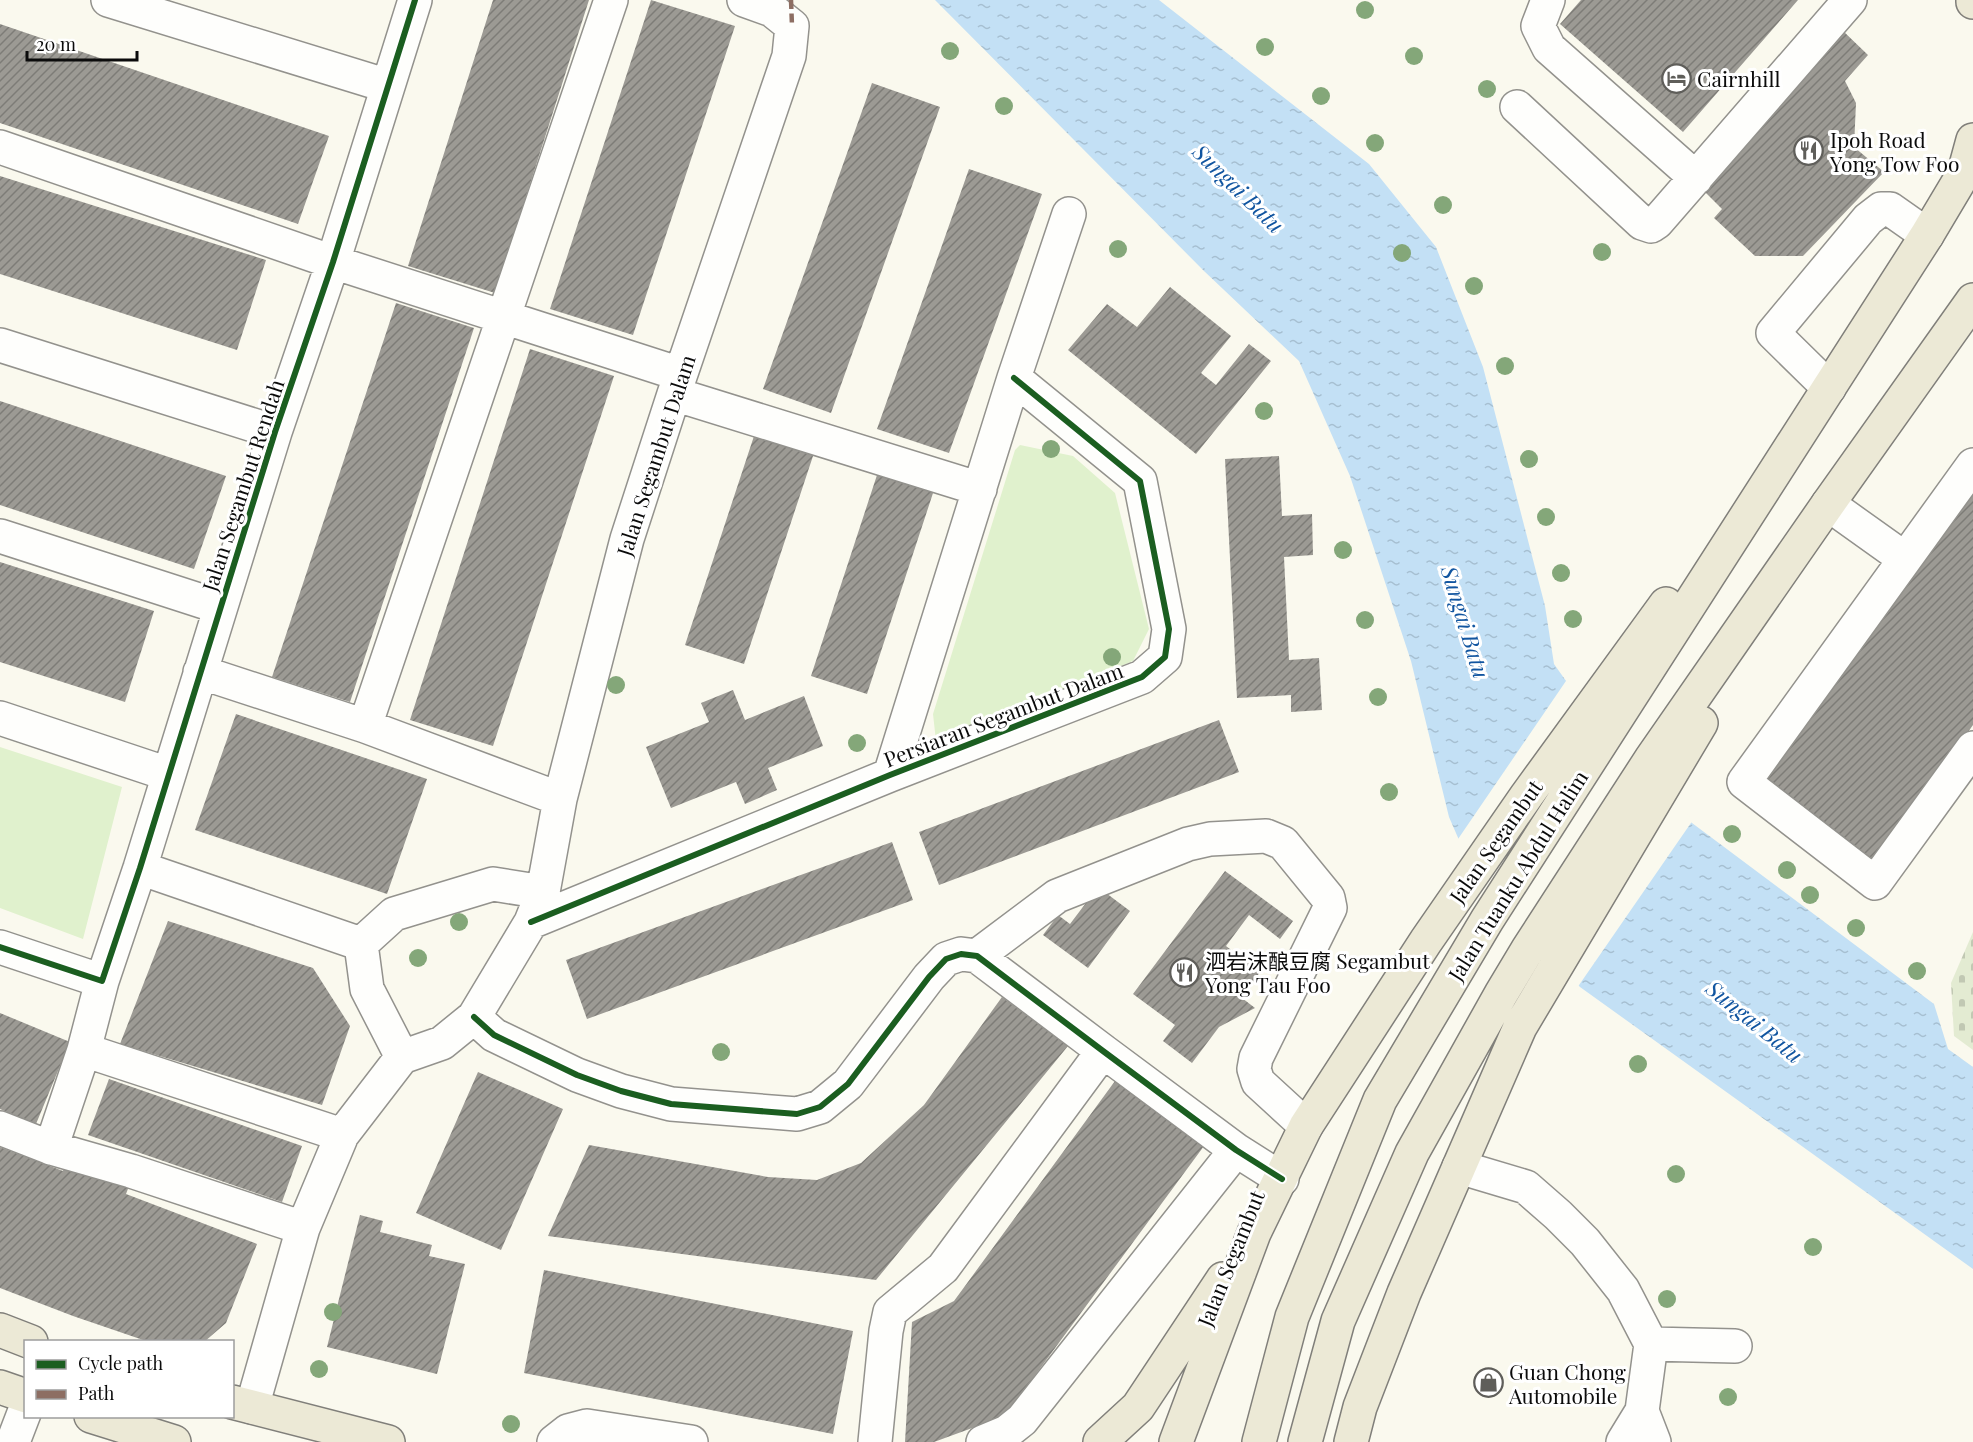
<svg xmlns="http://www.w3.org/2000/svg" width="1973" height="1442" viewBox="0 0 1973 1442" font-family="'Playfair Display','Noto Sans SC',serif">
	<style>
		.cemetery { fill: url(#cemetery-stones) }
		.park { fill: #e0f1cd }
		.water { fill: url(#water-ripples) }
		.pier { fill: #faf9ee }
		.building { fill: url(#building-hatch) }
		.lines { fill: none; stroke-linecap: round; stroke-linejoin: round }
		.minor-casing { stroke: #93928d; stroke-width: 36 }
		.major-casing { stroke: #807f7a; stroke-width: 36 }
		.minor { stroke: #fefefc; stroke-width: 33 }
		.major { stroke: #ece9d6; stroke-width: 33 }
		.quiet { stroke: #8d6e63; stroke-width: 4.5; stroke-dasharray: 9 4.5; stroke-linecap: butt }
		.cycleway-casing { stroke: #fff; stroke-width: 10 }
		.cycleway { stroke: #1b5e20; stroke-width: 6 }
		.tree { fill: #84a779 }
		.labels { text-anchor: middle; dominant-baseline: central; stroke-width: 6; stroke-linejoin: round; paint-order: stroke }
		.poi-label { font-size: 21px; fill: #0b0b0b; stroke: #fff; text-anchor: start }
		.street-label { font-size: 21px; fill: #0b0b0b; stroke: #fff }
		.water-label { font-size: 22px; font-style: italic; fill: #1155a0; stroke: #fff }
	</style>
	<defs>
		<pattern id="cemetery-stones" width="16" height="16" patternUnits="userSpaceOnUse" patternTransform="scale(1.5)"><rect width="16" height="16" fill="#e3ebd2"/><path d="M2 7V4a2 2 0 0 1 4 0v3zM10 15v-3a2 2 0 0 1 4 0v3z" fill="#c1c8b3"/></pattern>
		<pattern id="water-ripples" width="26" height="14" patternUnits="userSpaceOnUse" patternTransform="scale(1.5)"><rect width="26" height="14" fill="#c3e0f5"/><path d="M2 4q2-2 4 0t4 0M15 11q2-2 4 0t4 0" fill="none" stroke="#a6bfd1"/></pattern>
		<pattern id="building-hatch" width="6" height="6" patternUnits="userSpaceOnUse" patternTransform="scale(1.5)"><rect width="6" height="6" fill="#9c9a94"/><path d="M-1 1l2-2M0 6l6-6M5 7l2-2" fill="none" stroke="#7d7c77"/></pattern>
	</defs>
	<rect width="100%" height="100%" fill="#faf9ee"/>
	<path class="cemetery" d="M1973 932V1050L1954 1036 1951 983Z"/>
	<path class="park" d="M1020 445 1073 456 1115 493 1149 629 1133 661 936 741 933 714 1015 450Z
		M0 747 122 787 83 939 0 908Z"/>
	<path class="water" d="M935 0H1159L1369 164 1436 247 1483 367 1545 606 1554 664 1613 747 1692 823 1934 1004 1948 1049 1973 1067V1269L1580 987 1476 879 1449 817 1411 661 1350 476 1299 361 1204 271Z"/>
	<path class="pier" d="M1568 678 1615 745 1693 820 1577 988 1473 880 1456 842Z"/>
	<path class="building" d="M493 0H589L495 293 408 266Z
		M651 0 735 26 633 335 550 309Z
		M1581 0H1798L1683 132 1560 24Z
		M0 24 329 136 298 224 0 123Z
		M1841 29 1868 55 1845 81 1856 103 1854 147 1884 172 1803 256H1755L1714 218 1722 209 1697 184Z
		M872 83 940 107 831 413 763 389Z
		M969 169 1042 194 949 453 877 429Z
		M0 176 266 260 237 350 0 274Z
		M1170 287 1231 336 1201 373 1216 385 1249 344 1271 361 1196 454 1068 350 1107 304 1137 327Z
		M396 303 474 328 350 702 272 677Z
		M530 349 614 376 493 746 410 720Z
		M0 401 226 476 194 569 0 505Z
		M755 433 814 453 744 664 685 645Z
		M1279 456 1282 516 1312 514 1313 555 1284 557 1289 660 1319 658 1322 710 1291 712V695L1237 698 1225 459Z
		M878 472 934 490 867 694 811 676Z
		M1973 485V725L1871 866 1756 780Z
		M0 562 154 611 125 702 0 662Z
		M733 690 745 720 804 696 823 746 768 768 777 790 745 804 736 782 671 808 646 747 709 722 701 703Z
		M236 714 427 779 387 894 195 830Z
		M1219 720 1239 772 939 885 919 832Z
		M892 842 913 900 587 1019 566 960Z
		M1225 871 1293 921 1280 939 1249 915 1226 946 1260 972 1242 998 1255 1008 1219 1027 1192 1063 1163 1041 1175 1025 1133 994Z
		M1098 887 1130 911 1088 968 1043 935 1058 915 1070 924Z
		M168 921 313 968 350 1026 322 1105 120 1044Z
		M1002 997 1068 1046 876 1280 548 1236 589 1145 768 1177 817 1180 861 1163 924 1105Z
		M0 1013 70 1042 36 1124 0 1109Z
		M478 1072 563 1109 501 1250 416 1213Z
		M109 1079 302 1146 282 1202 88 1135Z
		M1115 1081 1204 1146 1005 1416 934 1442H905L912 1322 954 1301Z
		M0 1147 63 1171 67 1162 129 1186 126 1194 257 1244 226 1323 204 1342H149L73 1316 0 1288Z
		M360 1215 383 1221 380 1232 432 1245 429 1256 465 1264 437 1374 327 1347Z
		M544 1270 853 1331 833 1434 524 1373Z"/>
	<g class="lines">
		<defs>
			<path id="minor" d="M108 0 388 86
				M1548 0 1538 26 1549 48 1696 178
				M1517 107 1642 223 1651 226 1657 222 1850 0
				M0 147 333 262 680 374
				M0 345 275 432
				M1829 388 1773 333 1868 219 1881 209H1890L1927 235
				M674 394 980 489
				M1973 465 1744 782 1875 883 1973 748
				M1828 504 1905 559
				M0 536 220 607
				M200 672 365 726 560 799
				M0 718 168 774
				M365 726 611 0
				M890 775 1014 378 1069 214
				M140 868 361 944
				M493 884 543 892 531 922 474 1017 442 1043 402 1057 367 989 361 944 394 914Z
				M543 892 560 799 627 539 674 394 789 56 792 26 772 10 744 0
				M531 922 890 775 1142 677 1165 657 1169 629 1140 481 1014 378
				M0 947 102 981
				M977 956 1057 896 1188 844 1210 839 1266 836 1283 843 1328 898 1330 908 1256 1058 1254 1069 1258 1082 1306 1126
				M474 1017 494 1035 577 1075 621 1091 671 1104 797 1114 820 1107 848 1084 929 977 946 959 961 954 977 956 1103 1051 1236 1150 1282 1179
				M84 1050 342 1135
				M0 1128 51 1148 131 1171 303 1228
				M51 1148 84 1050 102 981 140 868 275 432 333 262 415 0
				M1459 1167 1526 1187 1558 1215 1585 1242 1623 1290 1651 1344 1642 1411 1654 1442
				M1651 1344 1735 1346
				M252 1407 303 1228 342 1135 402 1057
				M13 1442 26 1408
				M554 1442 568 1431 587 1426 691 1442
				M875 1442 886 1331 890 1312 943 1268 1103 1051
				M983 1442 1007 1432 1022 1420 1236 1150
				M1623 1442 1642 1411"/>
			<path id="major" d="M1973 0V2
				M0 1330 31 1342
				M0 1387 26 1396
				M232 1402 388 1442
				M91 1416 174 1442
				M1100 1442 1138 1407 1223 1279
				M1176 1442 1254 1233 1306 1126 1426 941 1527 795 1666 604
				M1259 1442 1292 1317 1380 1100 1487 920 1927 235 1964 173 1973 140
				M1305 1442 1338 1321 1412 1153 1501 994 1528 949 1651 759 1828 504 1973 300
				M1351 1442 1360 1407 1404 1293 1520 1027 1701 723"/>
		</defs>
		<use href="#minor" class="minor-casing"/>
		<use href="#major" class="major-casing"/>
		<use href="#minor" class="minor"/>
		<use href="#major" class="major"/>
		<path class="quiet" d="M791 0 792 26"/>
		<defs>
			<path id="cycleway" d="M531 922 890 775 1142 677 1165 657 1169 629 1140 481 1014 378
				M0 947 102 981 140 868 275 432 333 262 415 0
				M474 1017 494 1035 577 1075 621 1091 671 1104 797 1114 820 1107 848 1084 929 977 946 959 961 954 977 956 1103 1051 1236 1150 1282 1179"/>
		</defs>
		<use href="#cycleway" class="cycleway-casing"/>
		<use href="#cycleway" class="cycleway"/>
	</g>
	<g class="tree">
		<circle cx="1365" cy="10" r="9"/>
		<circle cx="1265" cy="47" r="9"/>
		<circle cx="950" cy="51" r="9"/>
		<circle cx="1414" cy="56" r="9"/>
		<circle cx="1487" cy="89" r="9"/>
		<circle cx="1321" cy="96" r="9"/>
		<circle cx="1004" cy="106" r="9"/>
		<circle cx="1375" cy="143" r="9"/>
		<circle cx="1443" cy="205" r="9"/>
		<circle cx="1118" cy="249" r="9"/>
		<circle cx="1602" cy="252" r="9"/>
		<circle cx="1402" cy="253" r="9"/>
		<circle cx="1474" cy="286" r="9"/>
		<circle cx="1505" cy="366" r="9"/>
		<circle cx="1264" cy="411" r="9"/>
		<circle cx="1051" cy="449" r="9"/>
		<circle cx="1529" cy="459" r="9"/>
		<circle cx="1546" cy="517" r="9"/>
		<circle cx="1343" cy="550" r="9"/>
		<circle cx="1561" cy="573" r="9"/>
		<circle cx="1573" cy="619" r="9"/>
		<circle cx="1365" cy="620" r="9"/>
		<circle cx="1112" cy="657" r="9"/>
		<circle cx="616" cy="685" r="9"/>
		<circle cx="1378" cy="697" r="9"/>
		<circle cx="857" cy="743" r="9"/>
		<circle cx="1389" cy="792" r="9"/>
		<circle cx="1732" cy="834" r="9"/>
		<circle cx="1787" cy="870" r="9"/>
		<circle cx="1810" cy="895" r="9"/>
		<circle cx="459" cy="922" r="9"/>
		<circle cx="1856" cy="928" r="9"/>
		<circle cx="418" cy="958" r="9"/>
		<circle cx="1917" cy="971" r="9"/>
		<circle cx="721" cy="1052" r="9"/>
		<circle cx="1638" cy="1064" r="9"/>
		<circle cx="1676" cy="1174" r="9"/>
		<circle cx="1813" cy="1247" r="9"/>
		<circle cx="1667" cy="1299" r="9"/>
		<circle cx="333" cy="1312" r="9"/>
		<circle cx="319" cy="1369" r="9"/>
		<circle cx="1728" cy="1397" r="9"/>
		<circle cx="511" cy="1424" r="9"/>
	</g>
	<defs>
		<symbol id="hotel-ring" viewBox="-11 -11 22 22"><circle r="9.5" fill="#fff" stroke="#5f5e5a" stroke-width="1.5"/><path d="M-6-4.5h1.5V1H6V5H4.5V3h-9V5H-6ZM-4 0a1.8 1.8 0 1 1 3.6 0ZM.5 0V-2.5h3Q6-2.5 6 0Z" fill="#5f5e5a"/></symbol>
		<symbol id="restaurant-ring" viewBox="-11 -11 22 22"><circle r="9.5" fill="#fff" stroke="#5f5e5a" stroke-width="1.5"/><path d="M-5-6h1v4h1v-4h1v4h1v-4h1v5L-1.5 .5V6h-2V.5L-5-1ZM5-6V6H3V1.5H1.5Q1.5-4 5-6Z" fill="#5f5e5a"/></symbol>
		<symbol id="shop-ring" viewBox="-11 -11 22 22"><circle r="9.5" fill="#fff" stroke="#5f5e5a" stroke-width="1.5"/><path d="M-5-2.5h2.3a2.7 3.5 0 0 1 5.4 0H5L5.5 6h-11ZM-1.5-2.5h3a1.5 2.3 0 0 0-3 0Z" fill="#5f5e5a"/></symbol>
	</defs>
	<g fill-rule="evenodd">
		<use href="#hotel-ring" x="1660" y="62" width="33" height="33"/>
		<use href="#restaurant-ring" x="1792" y="134" width="33" height="33"/>
		<use href="#restaurant-ring" x="1168" y="956" width="33" height="33"/>
		<use href="#shop-ring" x="1472" y="1366" width="33" height="33"/>
	</g>
	<g class="labels">
		<g class="poi-label">
			<text x="1697" y="78">Cairnhill</text>
			<text x="1830" y="139">Ipoh Road<tspan x="1830" dy="24">Yong Tow Foo</tspan></text>
			<text x="1205" y="960">泗岩沫酿豆腐 Segambut<tspan x="1205" dy="24">Yong Tau Foo</tspan></text>
			<text x="1509" y="1371">Guan Chong<tspan x="1509" dy="24">Automobile</tspan></text>
		</g>
		<g class="street-label">
			<text transform="translate(655 455) rotate(-72)">Jalan Segambut Dalam</text>
			<text transform="translate(242 485) rotate(-72)">Jalan Segambut Rendah</text>
			<text transform="translate(1003 714) rotate(-21)">Persiaran Segambut Dalam</text>
			<text transform="translate(1495 841) rotate(-55)">Jalan Segambut</text>
			<text transform="translate(1517 875) rotate(-58)">Jalan Tuanku Abdul Halim</text>
			<text transform="translate(1230 1258) rotate(-68)">Jalan Segambut</text>
		</g>
		<g class="water-label">
			<text transform="translate(1239 188) rotate(44)">Sungai Batu</text>
			<text transform="translate(1466 622) rotate(73)">Sungai Batu</text>
			<text transform="translate(1755 1021) rotate(39)">Sungai Batu</text>
		</g>
	</g>
	<rect x="24" y="1340" width="210" height="78" fill="#ffffff" stroke="#9d9d9d" stroke-width="1.5"/>
	<rect x="36" y="1360" width="30" height="9" fill="#1b5e20" stroke="#9d9d9d" stroke-width="1.5"/>
	<text x="78" y="1370" font-size="18" fill="#0b0b0b">Cycle path</text>
	<rect x="36" y="1390" width="30" height="9" fill="#8d6e63" stroke="#9d9d9d" stroke-width="1.5"/>
	<text x="78" y="1400" font-size="18" fill="#0b0b0b">Path</text>
	<path d="M27 51v9h110v-9" fill="none" stroke="#0b0b0b" stroke-width="3"/>
	<text x="36" y="51" font-size="18" fill="#0b0b0b" stroke="#ffffff" stroke-width="4.5" paint-order="stroke">20 m</text>
</svg>
